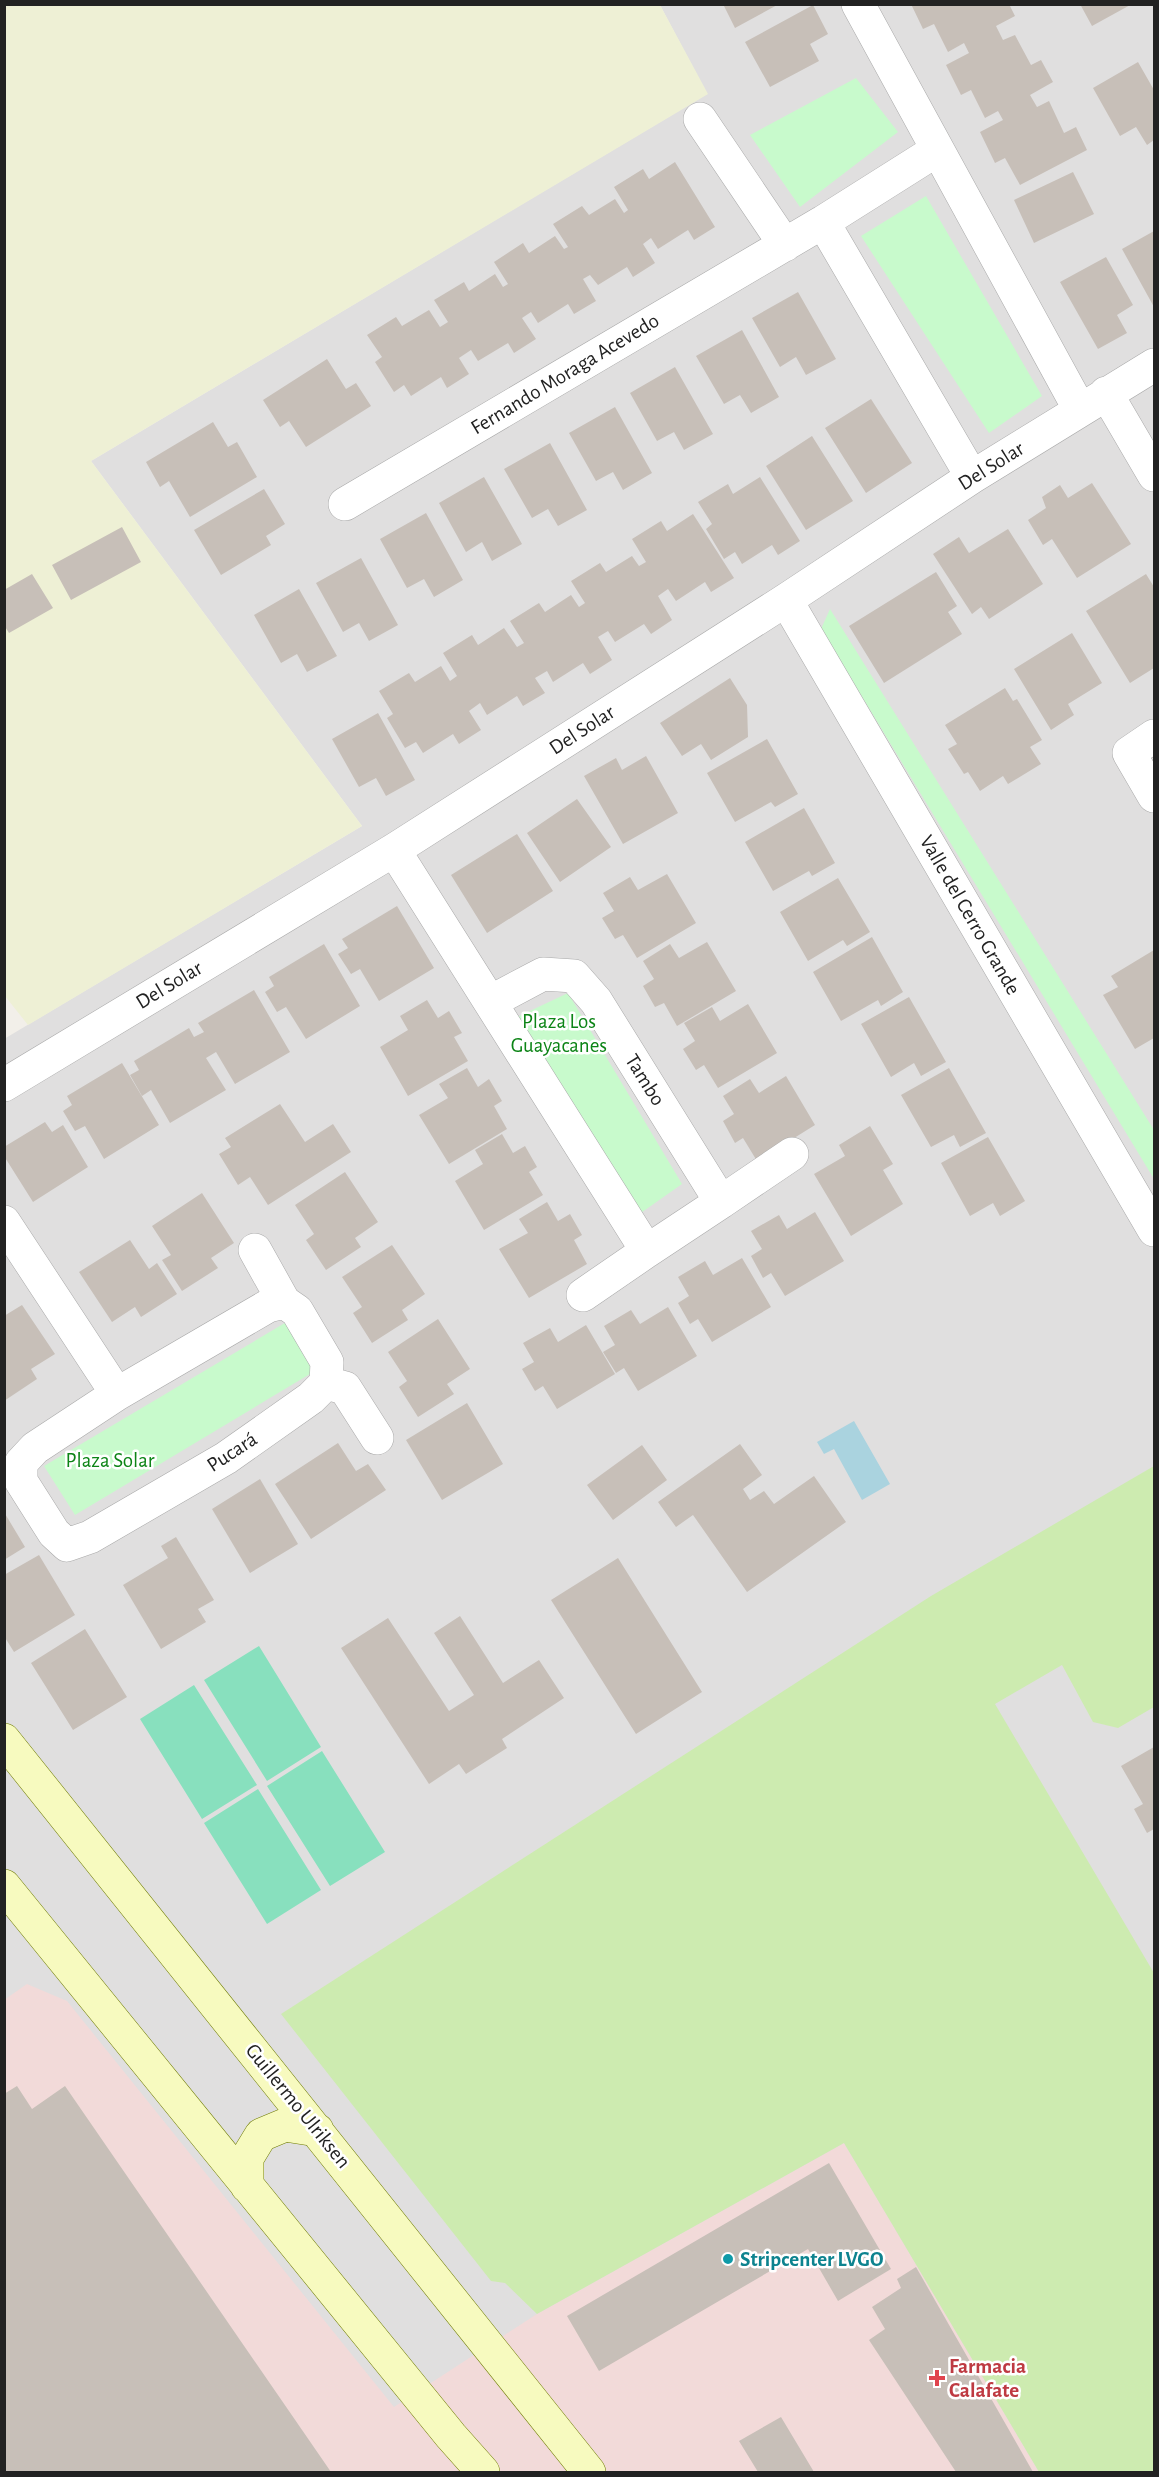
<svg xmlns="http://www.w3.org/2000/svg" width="1159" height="2477" viewBox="0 0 1159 2477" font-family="'Alegreya Sans',sans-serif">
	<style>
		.residential { fill: #e0dfdf }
		.commercial { fill: #f2dad9 }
		.farmland { fill: #eef0d5 }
		.grass { fill: #cdebb0 }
		.park { fill: #c8facc }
		.pitch { fill: #88e0be }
		.water { fill: #aad3df }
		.building { fill: #c7bfb8 }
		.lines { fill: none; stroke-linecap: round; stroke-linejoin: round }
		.minor-casing { stroke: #a9a9a9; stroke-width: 34 }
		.secondary-casing { stroke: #707d05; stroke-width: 34 }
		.minor { stroke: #fff; stroke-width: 33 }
		.secondary { stroke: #f7fabf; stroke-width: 33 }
		.culture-dot { fill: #0f9aa8; stroke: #fff; stroke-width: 2 }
		.health-dot { fill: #e0444e; stroke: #fff; stroke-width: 2 }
		.labels { text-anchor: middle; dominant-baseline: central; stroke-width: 5; stroke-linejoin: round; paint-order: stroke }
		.street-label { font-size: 21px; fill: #222; stroke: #fff }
		.park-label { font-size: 21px; fill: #0c8416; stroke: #fff }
		.culture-label { font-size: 21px; font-weight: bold; fill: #0d838f; stroke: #fff; text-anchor: start }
		.health-label { font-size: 21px; font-weight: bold; fill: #be3a42; stroke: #fff; text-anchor: start }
	</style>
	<rect width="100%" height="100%" fill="#f2efe9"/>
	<path class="residential" d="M660 5H1154V2472H5L4 1039 362 826 91 461 707 94Z"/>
	<path class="commercial" d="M27 1984 67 2001 394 2407 537 2314 844 2143 1039 2472H5L4 2000Z"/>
	<path class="farmland" d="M5 5H660L708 94 91 461 362 826 28 1025 5 996Z"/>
	<path class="grass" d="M1154 1466V1707L1118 1728 1093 1722 1062 1665 995 1704 1154 1973V2472H1039L844 2143 537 2314 505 2283 491 2281 281 2014 931 1596Z"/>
	<path class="park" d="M856 78 898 132 800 207 750 135Z
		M926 196 1042 396 989 433 861 236Z
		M830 609 1154 1130V1179L821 629Z
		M568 993 682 1184 638 1215 515 1018Z
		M295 1317 320 1368 75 1515 44 1466Z"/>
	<path class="pitch" d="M259 1646 321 1747 267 1781 204 1680Z
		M194 1685 257 1785 202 1819 140 1719Z
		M322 1751 385 1852 330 1886 267 1786Z
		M258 1789 321 1890 267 1924 204 1823Z"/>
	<path class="water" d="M854 1421 890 1484 862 1500 834 1449 824 1454 817 1442Z"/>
	<path class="building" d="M723 4H779L735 28Z
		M911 4H1009L1015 16 996 26 1003 40 1015 35 1031 65 1041 60 1053 82 1030 95 1037 107 1049 101 1064 133 1076 127 1087 150 1020 185 1005 158 995 163 980 132 1003 120 998 111 985 118 971 90 961 95 946 65 969 53 964 43 948 52 934 24 923 29Z
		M1080 4H1132L1092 26Z
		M813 5 828 34 810 44 819 61 770 87 745 42Z
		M1138 62 1154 90V140L1147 145 1136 127 1120 136 1093 88Z
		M675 162 715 227 694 240 688 230 658 249 651 238 643 244 655 263 633 277 627 267 598 285 590 275 583 279 596 301 574 314 568 304 538 323 531 312 522 318 536 339 514 353 508 343 478 361 471 350 459 358 469 374 447 388 441 377 411 396 404 385 394 392 375 362 382 357 367 335 396 317 402 326 429 310 440 327 448 322 434 300 464 282 469 291 495 274 503 287 508 284 494 262 523 243 529 253 555 236 564 249 568 247 553 224 582 206 589 215 615 199 624 213 628 210 614 187 643 169 649 179Z
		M1073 172 1094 214 1034 243 1014 200Z
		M1154 231V307L1122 249Z
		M1106 257 1133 305 1117 315 1127 333 1098 349 1060 282Z
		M798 292 836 359 806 375 796 357 780 367 752 318Z
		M742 330 779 397 751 413 740 395 724 404 696 356Z
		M327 359 346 389 356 383 371 406 306 447 289 421 280 427 263 400Z
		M675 367 713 434 684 450 674 432 657 441 630 393Z
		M871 399 912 463 866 493 825 428Z
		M615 407 652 473 623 490 613 472 596 481 569 433Z
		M213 422 228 447 237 442 257 477 190 517 169 481 160 487 146 462Z
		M812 436 853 501 806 530 766 466Z
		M550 443 587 510 558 526 548 509 532 518 504 469Z
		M484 477 522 544 492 561 482 542 466 552 439 503Z
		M760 477 800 541 778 555 772 545 742 564 735 552 724 559 706 529 712 524 698 502 728 484 733 494Z
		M1092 483 1131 544 1077 578 1052 539 1043 545 1028 520 1046 508 1042 497 1060 485 1068 498Z
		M264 489 285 524 266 536 271 545 221 575 194 530Z
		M426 513 463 580 434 597 424 579 407 588 380 539Z
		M693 514 734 578 711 592 705 582 676 601 668 589 658 596 672 620 651 634 644 624 615 642 608 631 598 637 612 660 590 674 583 663 553 682 547 671 535 678 545 693 523 706 517 696 487 715 480 703 469 711 481 730 459 744 453 734 423 753 416 742 405 748 387 718 393 714 379 691 409 673 415 682 441 666 450 681 457 676 443 653 472 635 478 645 504 628 517 647 524 643 510 621 539 603 545 612 571 595 579 607 585 603 571 581 600 563 606 572 632 556 639 566 646 562 632 539 661 521 667 531Z
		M122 527 141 562 71 600 52 565Z
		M1008 529 1043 584 989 619 981 607 972 614 933 554 959 537 969 553Z
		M361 558 398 625 369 641 359 623 343 632 316 583Z
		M936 572 957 606 948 612 962 634 884 683 849 626Z
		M32 574 53 608 9 633 4 625V590Z
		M1146 574 1154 587V668L1130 683 1086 611Z
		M299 589 337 656 307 672 297 654 281 663 254 615Z
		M1072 633 1102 683 1068 704 1074 715 1051 730 1014 669Z
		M730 678 747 705 748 737 711 760 701 744 682 756 660 723Z
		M1005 688 1013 701 1017 699 1042 740 1030 747 1041 764 1008 784 1003 776 980 791 968 772 964 774 948 749 957 744 945 725Z
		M378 713 415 780 386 796 376 778 359 787 332 739Z
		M767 739 798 794 775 807 771 802 735 822 707 773Z
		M646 756 678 813 623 844 584 776 616 758 622 770Z
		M577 799 611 847 560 882 527 833Z
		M804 808 835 863 812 876 809 871 773 891 745 842Z
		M517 834 553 891 487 933 451 875Z
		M667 874 696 923 637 958 623 935 615 939 602 918 614 911 603 893 630 877 638 890Z
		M838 878 870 932 847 946 843 940 808 961 780 912Z
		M397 906 434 968 379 1001 360 969 351 974 338 954 348 948 342 939Z
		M872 937 903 992 881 1006 878 1000 841 1021 813 972Z
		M707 942 736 991 677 1026 664 1003 655 1007 643 986 654 979 643 961 670 944 679 958Z
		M324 944 360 1006 306 1039 286 1007 277 1012 265 992 274 986 269 977Z
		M1154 950V1038L1135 1049 1103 995 1118 987 1111 976Z
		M254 990 290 1052 235 1084 216 1052 206 1058 226 1090 170 1123 151 1090 142 1096 130 1075 139 1070 134 1061 189 1028 194 1037 204 1032 198 1023Z
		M909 997 946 1062 921 1076 914 1063 891 1077 861 1024Z
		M427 1000 438 1018 449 1011 462 1033 454 1037 468 1061 408 1096 380 1047 408 1030 400 1016Z
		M748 1004 777 1053 718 1088 704 1065 696 1070 683 1049 695 1041 684 1023 712 1007 720 1021Z
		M122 1063 159 1125 104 1159 85 1126 75 1131 63 1111 72 1105 67 1096Z
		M467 1068 478 1087 489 1079 502 1101 494 1106 507 1129 449 1164 419 1115 448 1098 439 1084Z
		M949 1068 986 1133 960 1147 954 1135 931 1147 901 1095Z
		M786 1076 815 1125 757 1161 743 1138 735 1143 723 1121 734 1114 723 1096 750 1079 759 1093Z
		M280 1104 305 1142 333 1124 351 1152 268 1205 250 1177 238 1185 219 1154 231 1147 225 1138Z
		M45 1122 52 1132 63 1125 88 1167 33 1202 4 1156V1147Z
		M870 1126 893 1164 883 1170 903 1204 851 1236 814 1174 845 1156 839 1145Z
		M502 1134 513 1153 525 1146 537 1167 529 1172 543 1195 484 1230 455 1181 483 1164 475 1150Z
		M988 1137 1025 1201 1000 1216 993 1203 970 1216 941 1163Z
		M345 1172 378 1222 355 1238 361 1247 326 1270 306 1240 314 1234 295 1205Z
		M202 1193 234 1243 211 1258 218 1268 182 1291 162 1260 171 1255 152 1226Z
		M547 1202 558 1221 570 1214 582 1235 574 1240 587 1264 529 1298 499 1249 528 1233 519 1219Z
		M815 1212 844 1261 785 1296 771 1273 763 1278 751 1256 762 1249 751 1231 779 1215 787 1229Z
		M130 1240 149 1269 157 1263 177 1294 141 1317 135 1307 112 1322 79 1272Z
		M392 1245 425 1294 402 1310 408 1320 372 1343 353 1313 362 1307 342 1277Z
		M742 1258 771 1307 712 1342 698 1319 690 1324 678 1303 689 1296 678 1277 705 1261 713 1275Z
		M22 1305 55 1354 31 1369 37 1379 4 1401V1316Z
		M668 1307 697 1356 638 1391 624 1368 616 1373 603 1352 615 1345 604 1326 631 1310 640 1324Z
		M438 1319 470 1369 447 1384 454 1394 418 1417 399 1387 407 1381 388 1352Z
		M586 1325 615 1374 557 1409 543 1386 535 1391 522 1369 534 1362 523 1343 550 1328 558 1342Z
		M467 1403 503 1464 442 1500 406 1440Z
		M338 1443 356 1471 368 1464 386 1490 311 1539 275 1484Z
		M740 1444 762 1475 743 1489 750 1500 764 1491 774 1504 814 1476 846 1522 747 1592 693 1515 676 1527 658 1502Z
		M642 1445 667 1480 613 1520 587 1485Z
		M260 1479 298 1544 250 1573 212 1509Z
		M4 1512 25 1547 4 1560Z
		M176 1537 214 1600 198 1609 206 1622 161 1649 123 1585 168 1558 161 1546Z
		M39 1555 75 1615 14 1652 4 1636V1575Z
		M618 1558 702 1692 636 1734 551 1600Z
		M460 1616 503 1683 539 1660 564 1698 502 1739 507 1748 466 1774 459 1764 429 1784 341 1648 388 1618 449 1711 474 1695 434 1633Z
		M85 1629 127 1697 73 1730 31 1663Z
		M1154 1747V1829L1147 1833 1134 1809 1143 1804 1121 1766Z
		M17 2086 32 2109 65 2086 331 2472H4V2094Z
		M829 2163 891 2269 838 2301 808 2249 599 2371 567 2316Z
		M916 2267 1033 2472H956L869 2340 885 2329 872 2307 901 2288 897 2279Z
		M781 2417 814 2472H758L739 2441Z"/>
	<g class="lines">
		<defs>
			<path id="minor" d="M858 4 1080 410
				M700 119 785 245
				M823 222 972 477
				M1106 393 1154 475
				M345 504 823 222 937 150
				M786 600 1154 1230
				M1154 736 1129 753 1154 796
				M394 850 647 1251 721 1202 596 1001 574 976 543 974 490 1002
				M4 1085 394 850 786 600 972 477 1154 365
				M721 1202 792 1154
				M4 1222 117 1394
				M255 1250 284 1302 297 1311 327 1362 326 1383 311 1398 226 1458 90 1537 67 1545 54 1533 21 1481V1463L35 1448 117 1394 268 1306 284 1302
				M583 1295 647 1251
				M326 1383 345 1388 377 1438"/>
			<path id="secondary" d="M4 1740 589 2472
				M4 1886 451 2436 483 2472
				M247 2186V2158L261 2135 285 2125 317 2130"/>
		</defs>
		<use href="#minor" class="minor-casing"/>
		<use href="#secondary" class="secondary-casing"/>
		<use href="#minor" class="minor"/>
		<use href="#secondary" class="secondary"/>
	</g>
	<circle class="culture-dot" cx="728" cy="2259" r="6"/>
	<path class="health-dot" d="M934 2369h6v6h6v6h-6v6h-6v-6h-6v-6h6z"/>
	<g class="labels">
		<g class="street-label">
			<text transform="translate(565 374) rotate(-31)">Fernando Moraga Acevedo</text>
			<text transform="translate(991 466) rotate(-32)">Del Solar</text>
			<text transform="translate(582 730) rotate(-33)">Del Solar</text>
			<text transform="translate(970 915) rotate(60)">Valle del Cerro Grande</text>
			<text transform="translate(169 985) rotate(-31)">Del Solar</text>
			<text transform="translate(645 1080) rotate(58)">Tambo</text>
			<text transform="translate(232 1452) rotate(-33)">Pucará</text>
			<text transform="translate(298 2106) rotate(51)">Guillermo Ulriksen</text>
		</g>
		<g class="park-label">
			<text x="559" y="1021">Plaza Los<tspan x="559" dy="24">Guayacanes</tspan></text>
			<text x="110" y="1460">Plaza Solar</text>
		</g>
		<g class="culture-label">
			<text x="740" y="2259">Stripcenter LVGO</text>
		</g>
		<g class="health-label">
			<text x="949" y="2366">Farmacia<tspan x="949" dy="24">Calafate</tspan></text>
		</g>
	</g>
	<rect width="1159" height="2477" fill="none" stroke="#222222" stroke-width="12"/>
</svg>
